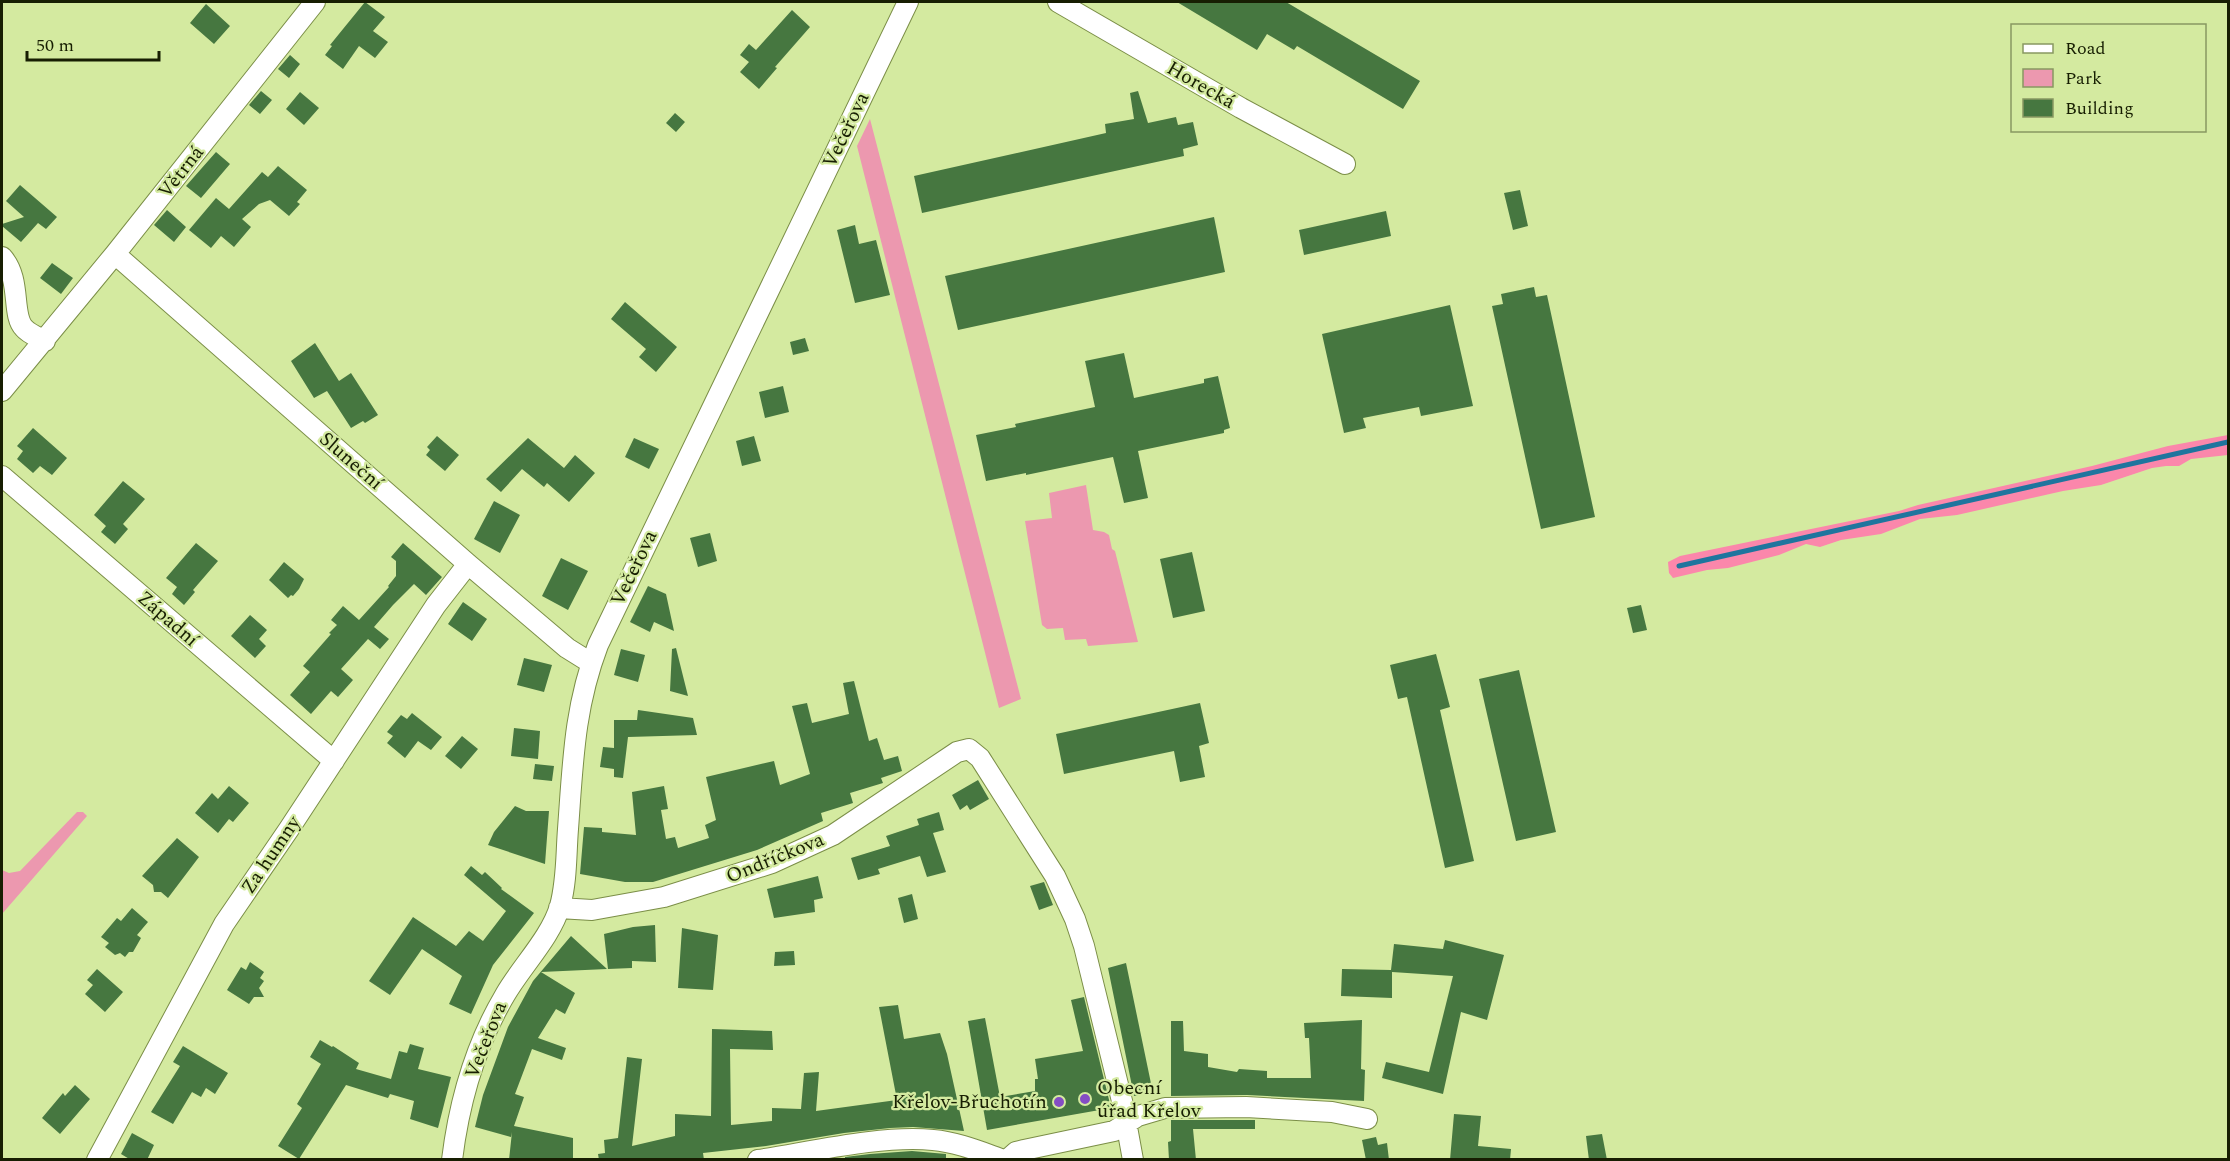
<svg xmlns="http://www.w3.org/2000/svg" width="2230" height="1161" viewBox="0 0 2230 1161" font-family="Spectral,serif">
	<style>
		.green { fill: #ec98af }
		.forest { fill: #fb87ab }
		.lines { fill: none; stroke-linecap: round; stroke-linejoin: round }
		.stream { stroke: #1f759e; stroke-width: 5 }
		.building { fill: #467740 }
		.minor-casing { stroke: #7b8e47; stroke-width: 22 }
		.minor { stroke: #fff; stroke-width: 20 }
		.poi-dot { fill: #844dc4; stroke: #d4eaa0; stroke-width: 2 }
		.labels { text-anchor: middle; dominant-baseline: central; stroke-width: 4.5; stroke-linejoin: round; paint-order: stroke }
		.street-label { font-size: 20px; fill: #171e02; stroke: #d4eaa0 }
		.poi-label { font-size: 20px; fill: #171e02; stroke: #d4eaa0; text-anchor: start }
	</style>
	<rect width="100%" height="100%" fill="#d4eaa0"/>
	<path class="green" d="M870 119 1021 699 999 708 857 146Z
		M1086 485 1093 530 1104 532 1109 535 1112 549 1115 551 1138 642 1088 646 1086 639 1065 640 1063 628 1047 629 1042 625 1025 521 1052 518 1049 493Z
		M77 812H83L87 816 2 914V870L9 873 20 871Z"/>
	<path class="forest" d="M2228 435V455L2191 459 2179 466H2166L2152 468 2101 485 2063 491 1957 515 1920 519 1881 534 1841 540 1820 547 1806 544 1779 555 1728 568 1707 570 1673 578 1669 573 1668 562 1680 556 1899 511 1918 505 2092 466 2168 446Z"/>
	<g class="lines">
		<path class="stream" d="M1679 566 2228 442"/>
	</g>
	<path class="building" d="M365 2 385 17 373 31 388 42 375 58 359 46 343 69 325 55 332 46 330 45Z
		M1177 2H1286L1420 81 1403 109 1297 46 1294 50 1267 34 1257 50Z
		M206 4 230 26 214 44 190 23Z
		M792 10 810 27 775 67 777 68 759 89 740 72 749 62 740 55 749 44 756 50Z
		M290 55 300 64 289 78 278 69Z
		M261 91 272 100 260 114 249 105Z
		M1138 91 1148 123 1176 117 1178 125 1193 122 1198 145 1183 149 1184 156 922 213 914 176 1106 133 1105 124 1134 119 1130 93Z
		M300 92 319 108 304 125 286 109Z
		M675 113 685 122 676 132 666 123Z
		M216 152 230 164 201 198 186 186Z
		M278 166 307 190 297 202 300 204 289 216 270 200 259 204 242 219 251 227 234 247 221 236 211 248 189 230 216 198 229 209 262 172 268 177Z
		M20 185 57 217 46 229 38 223 21 242 2 226V224L24 217 6 201Z
		M1520 190 1528 226 1513 230 1504 193Z
		M167 210 186 227 174 242 154 225Z
		M1386 211 1391 236 1304 255 1299 230Z
		M1214 217 1225 272 958 330 945 276Z
		M855 225 859 244 876 240 890 295 855 303 837 230Z
		M52 263 73 278 61 294 40 278Z
		M1534 287 1536 297 1547 295 1595 517 1541 529 1492 306 1503 304 1501 294Z
		M625 302 677 347 656 372 639 357 646 349 611 319Z
		M1450 305 1473 406 1421 416 1419 407 1363 418 1366 428 1344 433 1322 334Z
		M805 338 809 351 793 355 790 342Z
		M315 343 339 381 351 373 378 415 365 423 363 421 351 428 327 391 314 398 291 361Z
		M1124 353 1134 398 1204 383V379L1218 376 1230 428 1224 430V433L1138 451 1148 498 1124 503 1113 457 1026 475V473L986 481 976 435 1016 427 1015 424 1095 407 1085 361Z
		M783 386 789 412 765 418 759 392Z
		M33 428 67 458 52 475 40 466 33 473 17 459 23 451 17 446Z
		M437 436 459 455 445 471 426 455 430 450 427 447Z
		M754 436 761 461 742 466 736 441Z
		M528 438 564 468 575 455 595 473 569 502 547 483 544 487 522 469 501 492 486 479Z
		M634 438 659 449 649 469 625 457Z
		M123 481 145 499 123 524 128 529 115 544 101 532 106 526 94 515Z
		M494 501 520 515 500 553 474 539Z
		M710 533 717 561 698 567 690 538Z
		M196 543 218 561 193 590 195 592 184 605 172 594 177 587 166 578Z
		M403 543 442 577 426 595 414 584 393 605 374 627 389 639 380 649 368 639 341 669 353 680 338 697 331 691 311 714 290 695 310 672 303 666 331 634 329 633 337 625 331 620 343 606 359 620 389 587 388 586 396 576V561L391 557Z
		M1192 552 1205 611 1173 618 1160 559Z
		M561 558 588 571 568 610 542 596Z
		M284 562 304 579 299 589 293 596 291 595 288 598 269 580Z
		M648 586 666 594 674 631 654 622 650 632 630 622Z
		M463 602 487 619 472 641 448 624Z
		M1641 605 1647 630 1633 633 1627 608Z
		M250 615 267 630 259 639 266 646 255 658 231 636Z
		M676 648 688 696 670 691 672 649Z
		M621 649 645 655 638 682 614 675Z
		M1436 654 1450 707 1440 710 1474 861 1445 868 1407 697 1398 699 1390 665Z
		M524 658 552 665 544 692 517 685Z
		M1519 670 1556 832 1516 841 1479 679Z
		M854 681 869 741 877 738 884 760 898 756 902 771 881 778 883 783 850 793 853 803 821 813 823 821 757 850 653 882H625L580 874 584 827 602 828V832L636 835 632 792 664 786 668 809 661 810 666 839 675 837 678 848 709 838 705 825 716 820 706 777 774 761 780 785 810 774 792 706 807 703 812 723 849 714 843 683Z
		M1200 703 1209 743 1199 746 1205 777 1180 782 1174 751 1064 774 1056 734Z
		M638 710 693 718 697 735 628 737 623 778 614 777V769L600 767 603 747 614 748V720H637Z
		M412 713 442 737 431 750 418 741 405 758 387 743 393 736 387 732 401 715 407 719Z
		M514 728 540 731 538 759 511 756Z
		M462 736 478 749 461 769 445 756Z
		M535 764 554 766 552 781 533 779Z
		M978 780 989 799 970 810 967 805 960 810 952 795Z
		M229 786 249 803 233 822 229 819 218 833 195 813 212 793 218 799Z
		M515 806 526 811H549L545 864 488 845 494 832Z
		M939 812 944 830 933 833 946 872 927 877 920 856 878 869 880 874 858 880 851 858 890 846 886 836 919 825 917 819Z
		M177 838 199 857 168 898 161 892H154L153 885 142 876Z
		M471 866 482 875 485 872 502 888 501 889 534 913 493 965 471 1014 449 1004 462 976 422 949 390 995 369 981 413 917 456 946 469 931 483 941 506 911 464 875Z
		M818 876 823 898 814 900 815 912 774 918 767 889Z
		M1044 882 1053 905 1039 910 1030 886Z
		M912 894 918 919 904 923 898 898Z
		M132 908 148 922 137 935 141 938 133 952H129L125 957 120 953 115 955 105 947 109 943 101 937 117 918 121 921Z
		M655 925 656 962 632 961V968L608 969 604 934 633 927Z
		M682 928 718 935 713 990 678 988Z
		M571 936 607 969 541 972 575 993 565 1014 556 1009 538 1038 566 1048 562 1060 532 1049 515 1094 524 1097 514 1126 573 1138V1160H509L512 1132 511 1137 475 1127 483 1095 508 1027 533 981Z
		M1445 940 1504 955 1487 1020 1461 1012 1443 1094 1382 1078 1386 1062 1429 1072 1453 976 1392 972V998L1341 996 1342 969 1391 970 1394 944 1443 949Z
		M794 951 795 965 774 966 775 952Z
		M250 962 264 972 260 978 264 981 259 988 264 997H254L249 1004 227 990 241 967 246 970Z
		M1126 963 1153 1093 1134 1096 1108 968Z
		M97 969 123 992 105 1012 85 994 93 985 87 980Z
		M1084 997 1111 1108 987 1130 968 1021 985 1018 1000 1097 1035 1091V1079H1038L1035 1059 1083 1051 1071 1000Z
		M898 1005 904 1039 940 1033 947 1054 964 1131 913 1127 890 1128 844 1133 766 1146 703 1153 704 1160H599L598 1154 605 1153 604 1140 618 1138 627 1057 642 1059 632 1146 675 1136V1114L711 1116 712 1029 772 1031 773 1050 730 1049 731 1125 772 1121V1108L801 1109 804 1073 819 1072 816 1111 897 1100 879 1007Z
		M1362 1020 1361 1069 1365 1070 1364 1101 1247 1095 1171 1096V1021H1183L1184 1051 1208 1054V1067L1237 1072 1239 1069 1267 1071V1078H1311L1309 1038H1305L1304 1023Z
		M320 1040 332 1047 333 1046 359 1063 356 1069 391 1079 399 1051 407 1053 410 1044 424 1048 418 1069 451 1077 438 1128 410 1119 414 1101 390 1094 388 1098 346 1085 299 1159 278 1146 302 1108 297 1104 321 1064 310 1057Z
		M183 1046 228 1073 215 1094 206 1088 201 1097 192 1092 173 1124 151 1112 180 1066 173 1062Z
		M75 1085 90 1099 60 1134 42 1118 63 1093 65 1096Z
		M1454 1114 1481 1116 1478 1146 1511 1149 1510 1160H1450Z
		M1171 1120H1255V1129H1193L1196 1160H1169L1168 1142 1171 1141Z
		M132 1133 154 1145 147 1160H131L121 1154Z
		M1602 1134 1607 1160H1589L1586 1136Z
		M1376 1137 1378 1145 1387 1143 1389 1160H1366L1362 1140Z
		M912 1151 946 1154V1160H845V1157L870 1154Z"/>
	<g class="lines">
		<defs>
			<path id="minor" d="M1058 2 1241 108 1345 164
				M115 254 468 564 567 648 591 663
				M2 257C22 279 11 315 24 328 29 334 38 337 45 341
				M2 391 115 254 315 2
				M2 476 334 761
				M559 908 592 910 664 897 772 863 833 835 957 752 969 749 980 758 1055 876 1075 919 1084 946 1123 1105 1133 1160
				M97 1160 224 924 289 829 436 605 468 564
				M452 1160C459 1103 476 1044 505 995 521 967 551 937 560 906 567 881 566 854 568 829 573 762 574 708 598 645L908 2
				M758 1160C811 1152 880 1135 933 1140 957 1142 981 1152 1004 1160
				M1007 1160 1016 1152 1024 1150 1114 1131 1138 1116 1165 1108 1246 1107 1332 1112 1367 1119"/>
		</defs>
		<use href="#minor" class="minor-casing"/>
		<use href="#minor" class="minor"/>
	</g>
	<g class="poi-dot">
		<circle cx="1085" cy="1099" r="6"/>
		<circle cx="1059" cy="1102" r="6"/>
	</g>
	<g class="labels">
		<g class="street-label">
			<text transform="translate(1201 85) rotate(30)">Horecká</text>
			<text transform="translate(846 130) rotate(-64)">Večeřova</text>
			<text transform="translate(181 172) rotate(-52)">Větrná</text>
			<text transform="translate(351 461) rotate(41)">Sluneční</text>
			<text transform="translate(634 568) rotate(-64)">Večeřova</text>
			<text transform="translate(168 619) rotate(41)">Západní</text>
			<text transform="translate(271 855) rotate(-56)">Za humny</text>
			<text transform="translate(775 858) rotate(-22)">Ondříčkova</text>
			<text transform="translate(486 1040) rotate(-68)">Večeřova</text>
		</g>
		<g class="poi-label">
			<text x="1097" y="1088">Obecní<tspan x="1097" dy="23">úřad Křelov</tspan></text>
			<text x="1047" y="1102" text-anchor="end">Křelov-Břuchotín</text>
		</g>
	</g>
	<rect width="2230" height="1161" fill="none" stroke="#171e02" stroke-width="6"/>
	<rect x="2011" y="24" width="195" height="108" fill="#d4eaa0" stroke="#889861" stroke-width="1.5"/>
	<rect x="2023" y="44" width="30" height="9" fill="#ffffff" stroke="#889861" stroke-width="1.5"/>
	<text x="2065" y="54" font-size="18" fill="#171e02">Road</text>
	<rect x="2023" y="69" width="30" height="18" fill="#ec98af" stroke="#889861" stroke-width="1.5"/>
	<text x="2065" y="84" font-size="18" fill="#171e02">Park</text>
	<rect x="2023" y="99" width="30" height="18" fill="#467740" stroke="#889861" stroke-width="1.5"/>
	<text x="2065" y="114" font-size="18" fill="#171e02">Building</text>
	<path d="M27 51v9h132v-9" fill="none" stroke="#171e02" stroke-width="3"/>
	<text x="36" y="51" font-size="18" fill="#171e02" stroke="#d4eaa0" stroke-width="4.5" paint-order="stroke">50 m</text>
</svg>
